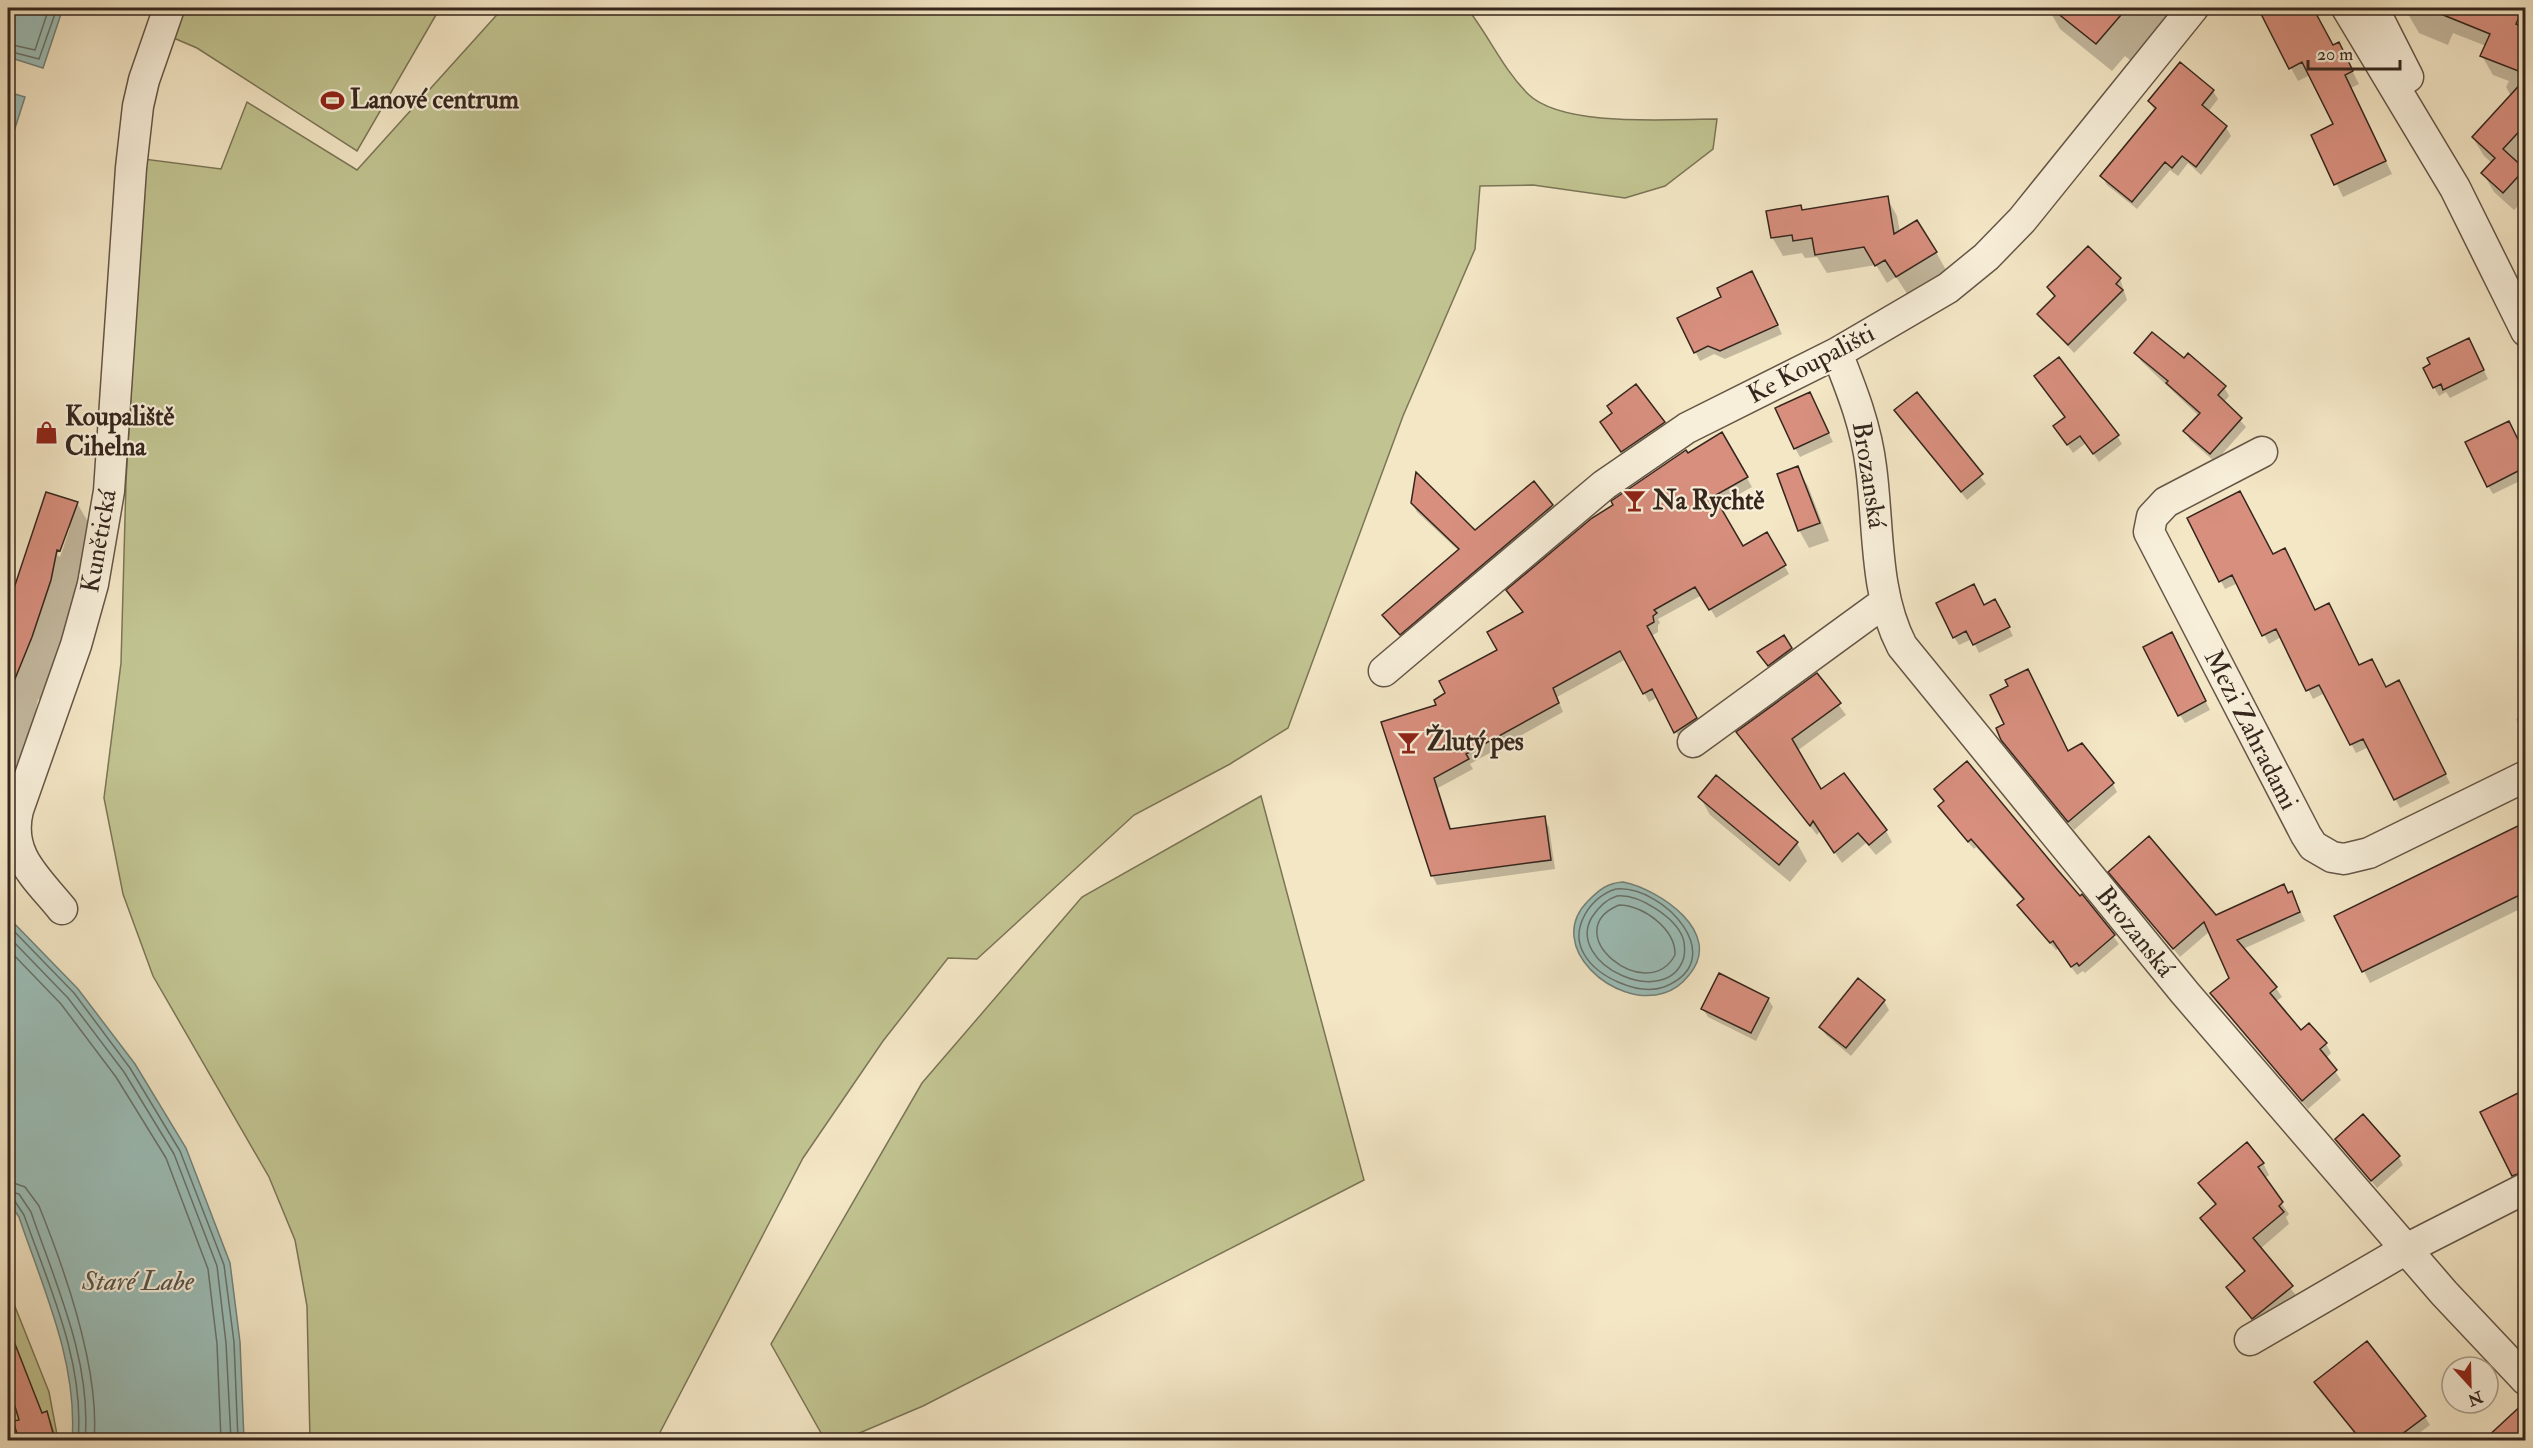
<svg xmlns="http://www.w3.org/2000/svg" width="2533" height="1448" viewBox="0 0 2533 1448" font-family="'IM FELL Double Pica',serif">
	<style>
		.green { fill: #c1c491; stroke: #7b7557; stroke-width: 1.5 }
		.water { fill: #9cbfb9; stroke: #73827b; stroke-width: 1.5 }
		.shadow { fill: #0003; fill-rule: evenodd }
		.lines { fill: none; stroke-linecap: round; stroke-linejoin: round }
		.shore { stroke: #68726b; stroke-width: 1.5 }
		.building { fill: #d88f7e; stroke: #35261d; stroke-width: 1.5 }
		.street-casing { stroke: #655647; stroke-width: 33 }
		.street { stroke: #f8efda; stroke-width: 30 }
		.labels { text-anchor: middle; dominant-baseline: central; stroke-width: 4.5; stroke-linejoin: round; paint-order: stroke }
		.poi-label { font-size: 26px; font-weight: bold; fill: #35261d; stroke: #f8efda; text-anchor: start }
		.street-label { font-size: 26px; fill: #35261d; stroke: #f8efda }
		.water-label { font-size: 27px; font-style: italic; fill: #54544c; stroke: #f8efda }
	</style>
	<rect width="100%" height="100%" fill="#f4e7c6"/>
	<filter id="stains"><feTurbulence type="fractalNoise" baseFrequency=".00333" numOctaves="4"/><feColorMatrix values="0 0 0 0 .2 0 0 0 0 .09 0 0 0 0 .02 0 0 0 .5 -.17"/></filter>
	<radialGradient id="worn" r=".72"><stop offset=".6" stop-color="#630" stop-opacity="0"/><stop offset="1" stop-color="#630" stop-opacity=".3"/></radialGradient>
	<path class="green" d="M179 8H440L357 151 197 48 169 36Z
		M503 8H1467C1489 36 1503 69 1528 94 1563 128 1670 119 1717 119L1713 149 1665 186 1625 198 1533 185 1480 186 1475 249 1403 416 1288 728 1230 764 1134 815 977 959 948 958 883 1041 803 1158 656 1440H310L307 1306 295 1240 269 1177 153 976 123 894 104 798 121 663 126 482 144 159 221 169 247 102 357 170Z
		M1261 796 1364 1180 923 1406 843 1440H825L771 1344 922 1083 1082 897Z
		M8 1289 49 1392 58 1440H8Z"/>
	<path class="water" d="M8 8H63L43 68 8 57Z
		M8 92 25 97 8 150Z
		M1623 882C1659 889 1725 933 1689 975 1682 984 1674 990 1664 993 1615 1009 1543 946 1588 901 1599 890 1607 883 1623 882Z
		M8 917 78 989 135 1064 186 1148 230 1263 240 1342 244 1440H72C78 1363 43 1288 19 1217L8 1201Z"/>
	<path class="shadow" d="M2048 8H2173L2130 60 2125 56 2112 71 2060 29Z
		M2268 8H2312L2333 47 2345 57 2359 84 2351 88 2392 174 2343 197 2313 135 2335 125 2310 75 2298 81 2291 68 2262 11Z
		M2411 8H2526V155L2517 164 2526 173V198L2514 210 2494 192 2483 173 2492 163 2484 156 2473 138 2511 96 2506 87 2509 81 2493 75 2482 56 2486 46 2453 33 2448 45 2419 33 2408 14Z
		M2213 91 2218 99 2208 112 2226 127 2231 136 2201 175 2188 163 2178 176 2170 170 2137 209 2107 185 2102 176 2155 111 2149 102Z
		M1887 198 1897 216 1900 232 1936 252 1946 270 1908 295 1896 277 1887 283 1876 265 1827 273 1817 257 1805 258 1802 253 1783 256 1772 237 1803 212Z
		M2088 248 2120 279 2127 300 2074 353 2039 314 2055 298 2049 287Z
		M1757 282 1782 334 1725 359 1714 354 1700 361 1679 318Z
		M2473 348 2488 379 2450 398 2446 392 2439 396 2434 387Z
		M2136 353 2184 360 2224 387 2229 396 2224 402 2246 427 2215 462 2190 440 2185 431 2199 416 2141 361Z
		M1636 386 1668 432 1627 460 1607 431 1613 414Z
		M1917 394 1986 484 1967 500 1896 410Z
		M1814 402 1833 442 1800 457 1795 448Z
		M2055 427 2117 436 2122 444 2099 462 2086 443 2073 453Z
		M1722 434 1752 487 1718 506 1743 548 1766 534 1789 574 1716 618 1702 595 1658 619 1660 623 1658 625V632L1651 636 1701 728 1681 741 1658 697 1649 702 1626 659 1557 697 1563 712 1470 764 1473 769 1438 788 1452 830 1544 818 1549 827 1555 869 1437 885 1432 875 1383 723 1437 706 1447 694 1499 650 1524 613 1687 455Z
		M2526 457V478L2493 494 2488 486Z
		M1797 468 1808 486 1829 541 1809 548 1799 530Z
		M1533 483 1557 515 1406 643 1384 615 1459 551 1417 512 1412 503 1475 532Z
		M47 494 77 503 98 539 41 700 38 699 30 743 8 801V611ZM67 528H70L60 557 57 555Z
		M2189 519 2273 556 2359 667 2386 689 2403 691 2450 783 2400 808 2369 747 2356 753 2325 693 2313 699 2281 637 2269 644 2238 583 2225 589Z
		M1984 607 2000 610 2013 636 1979 653 1972 639 1959 645 1954 637Z
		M1783 637 1796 658 1774 674 1759 653Z
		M2176 643 2210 710 2185 723 2180 715Z
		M1817 675 1846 715 1797 751 1820 791 1886 831 1892 842 1876 855 1866 843 1842 863 1820 831 1817 835 1745 743Z
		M2526 714V737L2516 719Z
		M2002 739 2068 753 2113 784 2117 792 2074 830Z
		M1936 789 2080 898 2082 896 2119 944 2085 973 2083 971 2077 975 2058 949 2056 950 2024 913 2019 905 2024 901 1976 847 1974 849 1945 815 1940 806 1945 803Z
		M1700 797 1797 843 1807 861 1790 882 1710 815Z
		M2526 823V906L2370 983 2336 916Z
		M2110 872 2215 916 2292 893 2305 921 2243 949 2276 988 2282 997 2275 1002 2301 1032 2309 1025 2326 1044 2331 1053 2326 1058 2341 1080 2308 1109 2212 994 2231 978 2210 931 2180 957Z
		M1768 999 1773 1007 1756 1041 1708 1017 1703 1009Z
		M1884 1001 1889 1010 1851 1056 1826 1035 1821 1027Z
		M2526 1091V1177L2517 1181 2512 1173Z
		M2337 1139 2398 1156 2403 1165 2377 1188Z
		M2263 1163 2269 1175 2264 1179 2289 1214 2286 1217 2289 1224 2260 1249 2298 1298 2260 1329 2228 1287 2245 1273 2202 1218 2216 1206 2200 1184Z
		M15 1346 43 1414 46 1413 51 1421 57 1440H20L15 1422 21 1421 8 1379V1348Z
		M2316 1382 2425 1417 2430 1425 2410 1440H2361Z"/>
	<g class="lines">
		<path class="shore" d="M8 44 35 50 49 8
			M8 51 39 59 57 8
			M1616 889C1664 885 1732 960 1664 987 1638 996 1597 977 1584 954 1569 928 1591 896 1616 889Z
			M1617 896C1639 894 1675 917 1683 938 1685 944 1685 950 1684 957 1668 1012 1564 964 1592 917 1598 908 1607 899 1617 896Z
			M1619 905C1644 905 1676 930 1675 955 1647 1007 1555 932 1619 905Z
			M8 925 74 993 130 1068 180 1151 224 1265 234 1342 238 1440
			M8 936 68 998 124 1072 174 1154 217 1266 226 1343 231 1440
			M8 949 61 1004 116 1077 166 1158 208 1269 217 1344 221 1440
			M8 1181 25 1187 39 1206C66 1273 100 1369 94 1440
			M8 1191 19 1194 31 1212C56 1285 92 1362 85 1440
			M8 1198 14 1200 24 1215C49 1286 85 1363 78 1440"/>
	</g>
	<path class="building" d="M2051 8H2127L2096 44Z
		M2258 8H2313L2333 45 2339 42 2353 71 2345 75 2386 161 2334 185 2311 135 2333 124 2302 62 2289 69Z
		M2426 8H2523L2516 24 2526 28V74L2480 56 2490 34Z
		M2180 62 2214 90 2202 105 2227 126 2196 167 2182 156 2172 168 2165 162 2132 202 2100 176 2156 108 2148 101Z
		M2526 78V124L2503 149 2525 169 2503 193 2481 173 2495 158 2472 137Z
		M1888 196 1894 234 1917 220 1937 252 1896 277 1885 260 1875 266 1864 247 1815 255 1812 238 1793 241 1792 235 1771 238 1766 211 1801 205 1802 210Z
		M2088 246 2121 278 2116 284 2123 290 2068 345 2037 314 2055 296 2047 287Z
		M1752 271 1778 325 1720 351 1708 346 1694 353 1677 318 1721 297 1717 288Z
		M2152 332 2184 358 2188 353 2226 386 2218 395 2242 418 2210 454 2183 431 2200 413 2166 383 2168 381 2134 353Z
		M2469 338 2484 370 2443 390 2441 384 2433 388 2423 368 2430 364 2427 358Z
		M2059 357 2119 435 2093 454 2080 436 2067 445 2053 426 2065 417 2034 376Z
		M1636 384 1665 422 1621 452 1600 422 1612 413 1607 406Z
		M1810 392 1829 433 1794 449 1775 408Z
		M1917 392 1983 474 1961 492 1894 410Z
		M2509 421 2526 456V467L2487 487 2465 442Z
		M1722 432 1748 477 1714 496 1743 546 1767 532 1786 565 1709 610 1695 587 1654 610 1657 613 1653 616 1654 622 1647 626 1697 718 1674 733 1652 689 1643 694 1620 651 1553 688 1559 703 1466 754 1469 759 1434 778 1450 829 1545 816 1551 860 1431 876 1381 722 1436 705 1434 700 1445 693 1439 681 1497 650 1487 632 1523 612 1506 590 1592 518 1613 505 1611 501 1614 499 1686 450 1688 453Z
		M1798 466 1820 523 1798 531 1777 474Z
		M1416 472 1475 530 1534 481 1553 505 1400 635 1382 615 1459 549 1411 503Z
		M2240 491 2273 554 2285 548 2315 610 2329 603 2359 665 2372 659 2386 687 2399 680 2446 774 2394 800 2363 739 2350 745 2319 685 2306 691 2276 629 2262 636 2232 575 2219 582 2187 518Z
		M46 492 78 502 60 551 57 550 51 580 32 637 8 696V606Z
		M1974 584 1984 605 1995 599 2010 627 1973 645 1966 631 1953 638 1936 603Z
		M2172 632 2206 701 2178 716 2143 647Z
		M1784 635 1792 648 1768 666 1757 652Z
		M2028 669 2068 751 2082 743 2114 783 2068 822 2001 740 1996 728 2004 724 1990 695 2008 686 2005 680Z
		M1817 673 1841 703 1792 739 1821 789 1844 773 1887 830 1869 845 1858 833 1834 853 1813 821 1810 826 1736 732Z
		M1967 761 2056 868 2080 896 2082 894 2115 935 2079 966 2077 963 2071 967 2053 941 2050 943 2017 905 2024 899 1971 839 1968 842 1938 806 1944 801 1934 789Z
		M1716 775 1798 842 1779 865 1698 797Z
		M2526 822V892L2362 972 2334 916Z
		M2149 836 2216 915 2284 884 2288 893 2292 891 2300 912 2237 940 2277 987 2270 993 2301 1030 2309 1023 2327 1043 2320 1049 2337 1070 2302 1101 2210 993 2229 978 2204 922 2173 949 2108 872Z
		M1719 973 1769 998 1751 1033 1701 1009Z
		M1858 978 1885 1000 1846 1048 1819 1027Z
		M2526 1089V1171L2512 1176 2480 1112Z
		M2363 1114 2400 1156 2371 1181 2335 1139Z
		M2247 1142 2264 1163 2258 1167 2283 1202 2279 1206 2284 1212 2253 1238 2293 1286 2252 1319 2226 1287 2245 1271 2200 1218 2216 1204 2198 1183Z
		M2367 1341 2426 1416 2394 1440H2361L2314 1382Z
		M15 1344 42 1413 47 1411 55 1440H19L13 1421 19 1420 8 1383V1346Z
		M2526 1401V1440H2484Z"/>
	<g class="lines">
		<defs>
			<path id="street" d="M2347 8 2455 188 2526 331
				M2373 8 2408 77
				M1837 353C1852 391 1866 426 1871 467 1879 526 1874 592 1902 646L2185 993 2444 1293 2526 1380
				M2262 452 2166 502 2152 517 2149 532 2306 835 2313 846 2332 857 2344 859 2369 853 2526 776
				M1384 671 1604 485 1687 428 1837 353 1948 288 1986 257 2022 220 2193 8
				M1693 742 1885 602
				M62 909C36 877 7 854 18 810L76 645 93 584 109 491 131 168 138 106 144 80 169 8
				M2250 1340 2408 1248 2526 1188"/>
		</defs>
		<use href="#street" class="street-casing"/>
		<use href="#street" class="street"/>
	</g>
	<defs>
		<symbol id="stadium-bare" viewBox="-9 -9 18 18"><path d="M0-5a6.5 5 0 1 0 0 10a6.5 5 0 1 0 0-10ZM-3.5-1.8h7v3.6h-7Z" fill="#8f2418" stroke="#f8efda" stroke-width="2.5" paint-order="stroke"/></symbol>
		<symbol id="shop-bare" viewBox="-9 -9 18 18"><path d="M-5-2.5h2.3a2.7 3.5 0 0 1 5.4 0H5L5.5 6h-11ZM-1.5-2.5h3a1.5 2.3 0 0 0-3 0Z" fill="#8f2418" stroke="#f8efda" stroke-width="2.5" paint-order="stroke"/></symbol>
		<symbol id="bar-bare" viewBox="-9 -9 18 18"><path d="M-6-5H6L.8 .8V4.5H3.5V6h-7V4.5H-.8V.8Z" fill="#8f2418" stroke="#f8efda" stroke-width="2.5" paint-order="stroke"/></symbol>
	</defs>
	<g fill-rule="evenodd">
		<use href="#stadium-bare" x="316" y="84" width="33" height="33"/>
		<use href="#shop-bare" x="30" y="416" width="33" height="33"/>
		<use href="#bar-bare" x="1618" y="484" width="33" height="33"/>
		<use href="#bar-bare" x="1392" y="726" width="33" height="33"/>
	</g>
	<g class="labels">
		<g class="poi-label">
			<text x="350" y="100">Lanové centrum</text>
			<text x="65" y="417">Koupaliště<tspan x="65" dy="30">Cihelna</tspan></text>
			<text x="1653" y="501">Na Rychtě</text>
			<text x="1426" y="742">Žlutý pes</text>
		</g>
		<g class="street-label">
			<text transform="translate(1811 364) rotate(-28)">Ke Koupališti</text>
			<text transform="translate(1869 475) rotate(81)">Brozanská</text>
			<text transform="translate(99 541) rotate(-80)">Kunětická</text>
			<text transform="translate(2251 730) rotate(63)">Mezi Zahradami</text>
			<text transform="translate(2135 932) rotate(51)">Brozanská</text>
		</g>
		<g class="water-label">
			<text x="138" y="1281">Staré Labe</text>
		</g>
	</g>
	<rect width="2533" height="1448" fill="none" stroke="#f4e7c6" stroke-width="30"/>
	<rect x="9" y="9" width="2515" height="1430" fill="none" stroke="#35261d" stroke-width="3"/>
	<rect x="15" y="15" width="2503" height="1418" fill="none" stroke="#35261d" stroke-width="1.5"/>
	<g transform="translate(2470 1385) rotate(158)"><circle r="28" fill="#f8efda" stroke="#aa9f8e" stroke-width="1.5"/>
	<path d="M0-4.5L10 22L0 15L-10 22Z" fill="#8f2418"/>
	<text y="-9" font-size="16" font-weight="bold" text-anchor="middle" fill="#35261d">N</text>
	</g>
	<path d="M2308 60v9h92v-9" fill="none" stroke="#35261d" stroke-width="3"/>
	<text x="2317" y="60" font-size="18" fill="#35261d" stroke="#f8efda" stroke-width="4.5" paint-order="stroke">20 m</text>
	<rect width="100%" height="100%" filter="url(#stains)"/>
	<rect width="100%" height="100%" fill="url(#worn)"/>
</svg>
